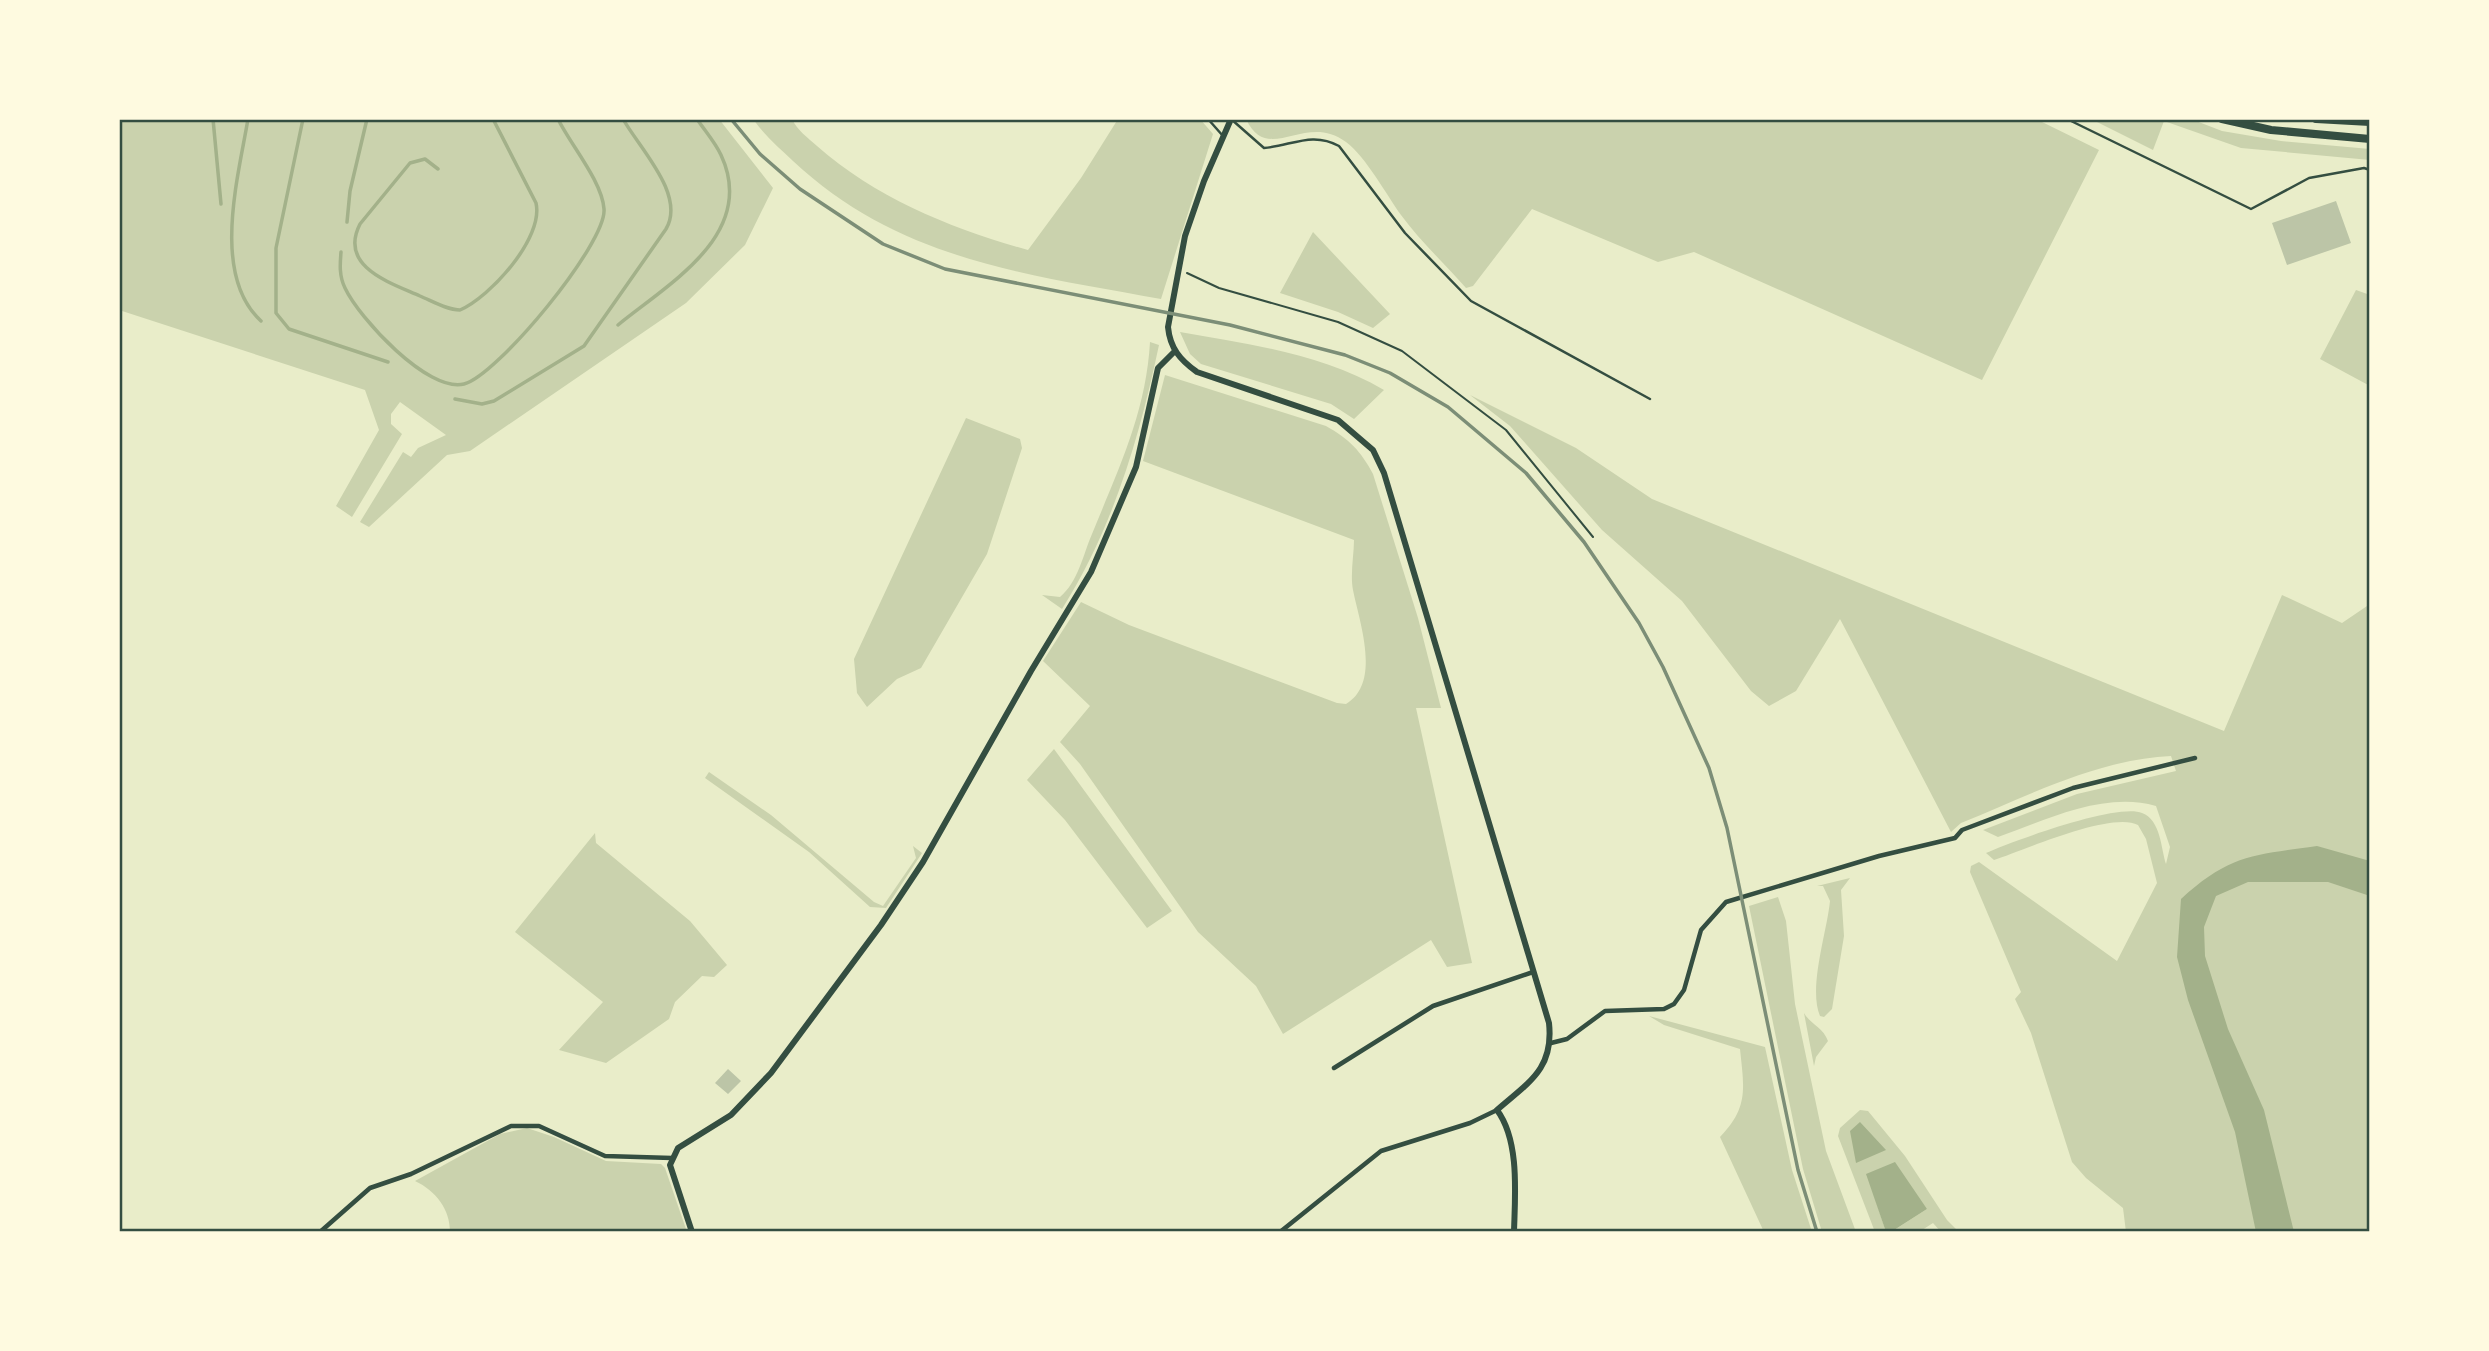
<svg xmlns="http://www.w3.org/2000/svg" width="2489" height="1351" viewBox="0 0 2489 1351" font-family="'Alegreya Sans',sans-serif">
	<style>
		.green { fill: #cad2ad }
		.water { fill: #a3b18a }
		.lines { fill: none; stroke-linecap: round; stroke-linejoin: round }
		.stream { stroke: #a3b18a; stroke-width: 3.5 }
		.building { fill: #bcc5a7 }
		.path { stroke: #344e41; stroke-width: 2 }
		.service { stroke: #344e41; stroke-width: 2.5 }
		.minor { stroke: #344e41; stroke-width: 4.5 }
		.tertiary { stroke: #344e41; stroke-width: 6 }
		.primary { stroke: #344e41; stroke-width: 8 }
		.rail { stroke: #7c8e77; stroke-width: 3.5 }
		.neatline { fill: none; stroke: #344e41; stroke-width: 2.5 }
	</style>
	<rect width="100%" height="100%" fill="#e9edc9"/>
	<path class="green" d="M119 119H719L773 188 745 245 686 303 470 451 447 455 369 527 360 522 403 452 411 457 418 448 446 435 400 402 391 414V424L402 434 352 517 336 506 379 430 365 390 119 310Z
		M753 119H792C797 130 808 138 817 146 877 199 953 229 1028 250L1081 178 1118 119H1200L1213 134 1161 299C1025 274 899 260 793 161 779 148 764 135 753 119Z
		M1246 119H2036L2099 150 1982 380 1694 252 1658 262 1532 209 1473 286 1466 288C1445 264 1420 241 1401 215 1386 194 1366 157 1346 142 1305 111 1268 166 1246 119Z
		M2091 119H2191L2222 131 2281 141 2370 149V160L2241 148 2164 121 2153 150Z
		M1313 232 1390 314 1373 328 1338 312 1280 293Z
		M2356 290 2370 295V386L2320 359Z
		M1180 332C1249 344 1322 354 1384 390L1354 419 1331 404 1201 364 1190 354Z
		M1150 342 1159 345C1139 439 1113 528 1062 609L1042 595 1060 597C1078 582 1083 555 1092 534 1118 470 1146 413 1150 342Z
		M1165 375 1326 426C1349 439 1361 451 1373 474L1418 618 1441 708H1416L1472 963 1447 967 1431 940 1283 1034 1256 986 1198 932 1080 764 1060 742 1090 706 1043 661 1081 602 1129 625 1337 703 1346 704C1382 683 1359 621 1353 590 1350 574 1354 555 1354 540L1143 461Z
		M1470 395 1576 448 1652 499 2224 731 2282 595 2342 623 2370 604V1232H2126L2123 1208 2086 1178 2072 1162 2031 1033 2015 999 2021 992 1970 872 1971 866 1979 862 2117 961 2157 883 2146 839 2138 825C2112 811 2024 850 1994 860L1986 853C2013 841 2117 803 2142 813 2161 820 2161 849 2166 864L2170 847 2156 806C2104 791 2046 820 1998 837L1983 830 2077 794 2176 771 2171 756C2099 759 2027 796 1961 823L1951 832 1840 619 1796 691 1769 706 1751 691 1682 601 1602 530 1510 426Z
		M966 418 1020 439 1022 448 987 554 921 668 897 679 867 707 857 693 854 659Z
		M1054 749 1172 911 1147 928 1065 820 1027 780Z
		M709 772 771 815 874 902 883 906 916 858 913 846 922 853 886 908 870 907 809 852 705 778Z
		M595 833 596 843 690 921 727 965 714 977 702 976 675 1002 669 1019 606 1063 559 1050 603 1002 515 932Z
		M1850 878 1841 890 1844 936 1832 1009 1824 1017 1820 1016C1808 988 1827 932 1830 901L1823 886H1817Z
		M1778 897 1786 921 1795 1004 1826 1151 1856 1232H1822L1803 1169 1749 906Z
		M1804 1013C1811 1025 1823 1027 1828 1041L1816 1057 1814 1066Z
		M1649 1016 1765 1047 1792 1170 1812 1232H1764L1720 1137C1749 1107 1744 1088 1740 1049L1664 1025Z
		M1860 1110 1868 1111 1905 1156 1947 1220 1959 1232H1941L1933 1223 1919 1232H1891L1927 1209 1867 1174 1886 1232H1875L1838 1136 1840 1128Z
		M527 1128 554 1137 606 1161 661 1164 665 1168 687 1232H450C450 1209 436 1191 415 1181L500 1134Z"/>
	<path class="water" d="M2317 846 2370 861V896L2328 882H2248L2216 896 2204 927 2205 956 2228 1029 2264 1110 2294 1232H2256L2235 1132 2188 1000 2177 957 2181 899C2230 854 2254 855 2317 846Z
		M1860 1122 1886 1150 1856 1163 1850 1131Z
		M1895 1162 1927 1209 1891 1232H1886L1866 1174Z"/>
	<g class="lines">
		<path class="stream" d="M213 119 221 204
			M248 119C238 178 211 275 261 321
			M303 119 276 248V313L289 329 388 362
			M438 169 425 159 410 163 360 224C338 267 391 283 420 296 432 301 447 310 460 310 490 297 544 238 536 203L493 119
			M347 222 350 191 367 119
			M341 252C340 264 339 276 345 288 359 318 428 393 464 384 497 376 607 243 604 209 602 181 570 144 558 119
			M618 325C668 284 758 234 721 155 715 142 705 131 697 119
			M455 399 482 404 494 401 584 346 666 229C686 195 640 149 623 119"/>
	</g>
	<path class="building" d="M2336 201 2351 243 2287 265 2272 223Z
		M728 1069 741 1081 728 1094 715 1083Z"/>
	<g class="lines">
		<path class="path" d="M1187 273 1219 288 1338 322 1402 351 1506 430 1593 537"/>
		<path class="service" d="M1208 119 1223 136
			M1231 119 1264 148C1291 146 1312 131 1339 146L1405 233 1471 301 1650 399
			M2067 119 2251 209 2309 178 2364 168 2370 170"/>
		<path class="minor" d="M1551 1043 1567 1039 1605 1011 1664 1009 1674 1004 1684 990 1701 930 1726 902 1879 856 1955 838 1962 830 2073 788 2195 758
			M1334 1068 1433 1006 1533 972
			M320 1232 370 1188 411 1174 511 1126H539L605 1156 672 1158
			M1280 1232 1381 1151 1470 1123 1497 1110"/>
		<path class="tertiary" d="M1231 119 1204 181 1185 236 1168 327C1170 348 1180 360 1197 372L1338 420 1373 450 1384 473 1549 1023C1554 1069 1529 1082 1497 1110 1520 1141 1515 1195 1514 1232
			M692 1232 670 1165 678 1148 731 1115 771 1073 881 925 923 862 1031 671 1091 572 1136 467 1158 368 1175 351"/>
		<path class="primary" d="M2222 119 2271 130 2370 139
			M2316 119 2370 122"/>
		<path class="rail" d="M731 119 760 154 800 189 883 244 945 269 1230 325 1345 355 1390 373 1448 407 1526 473 1584 542 1639 623 1663 667 1709 768 1727 828 1798 1170 1817 1232"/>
	</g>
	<rect width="2489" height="1351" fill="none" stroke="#fefae0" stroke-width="242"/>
	<rect x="121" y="121" width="2247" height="1109" class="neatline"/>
</svg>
